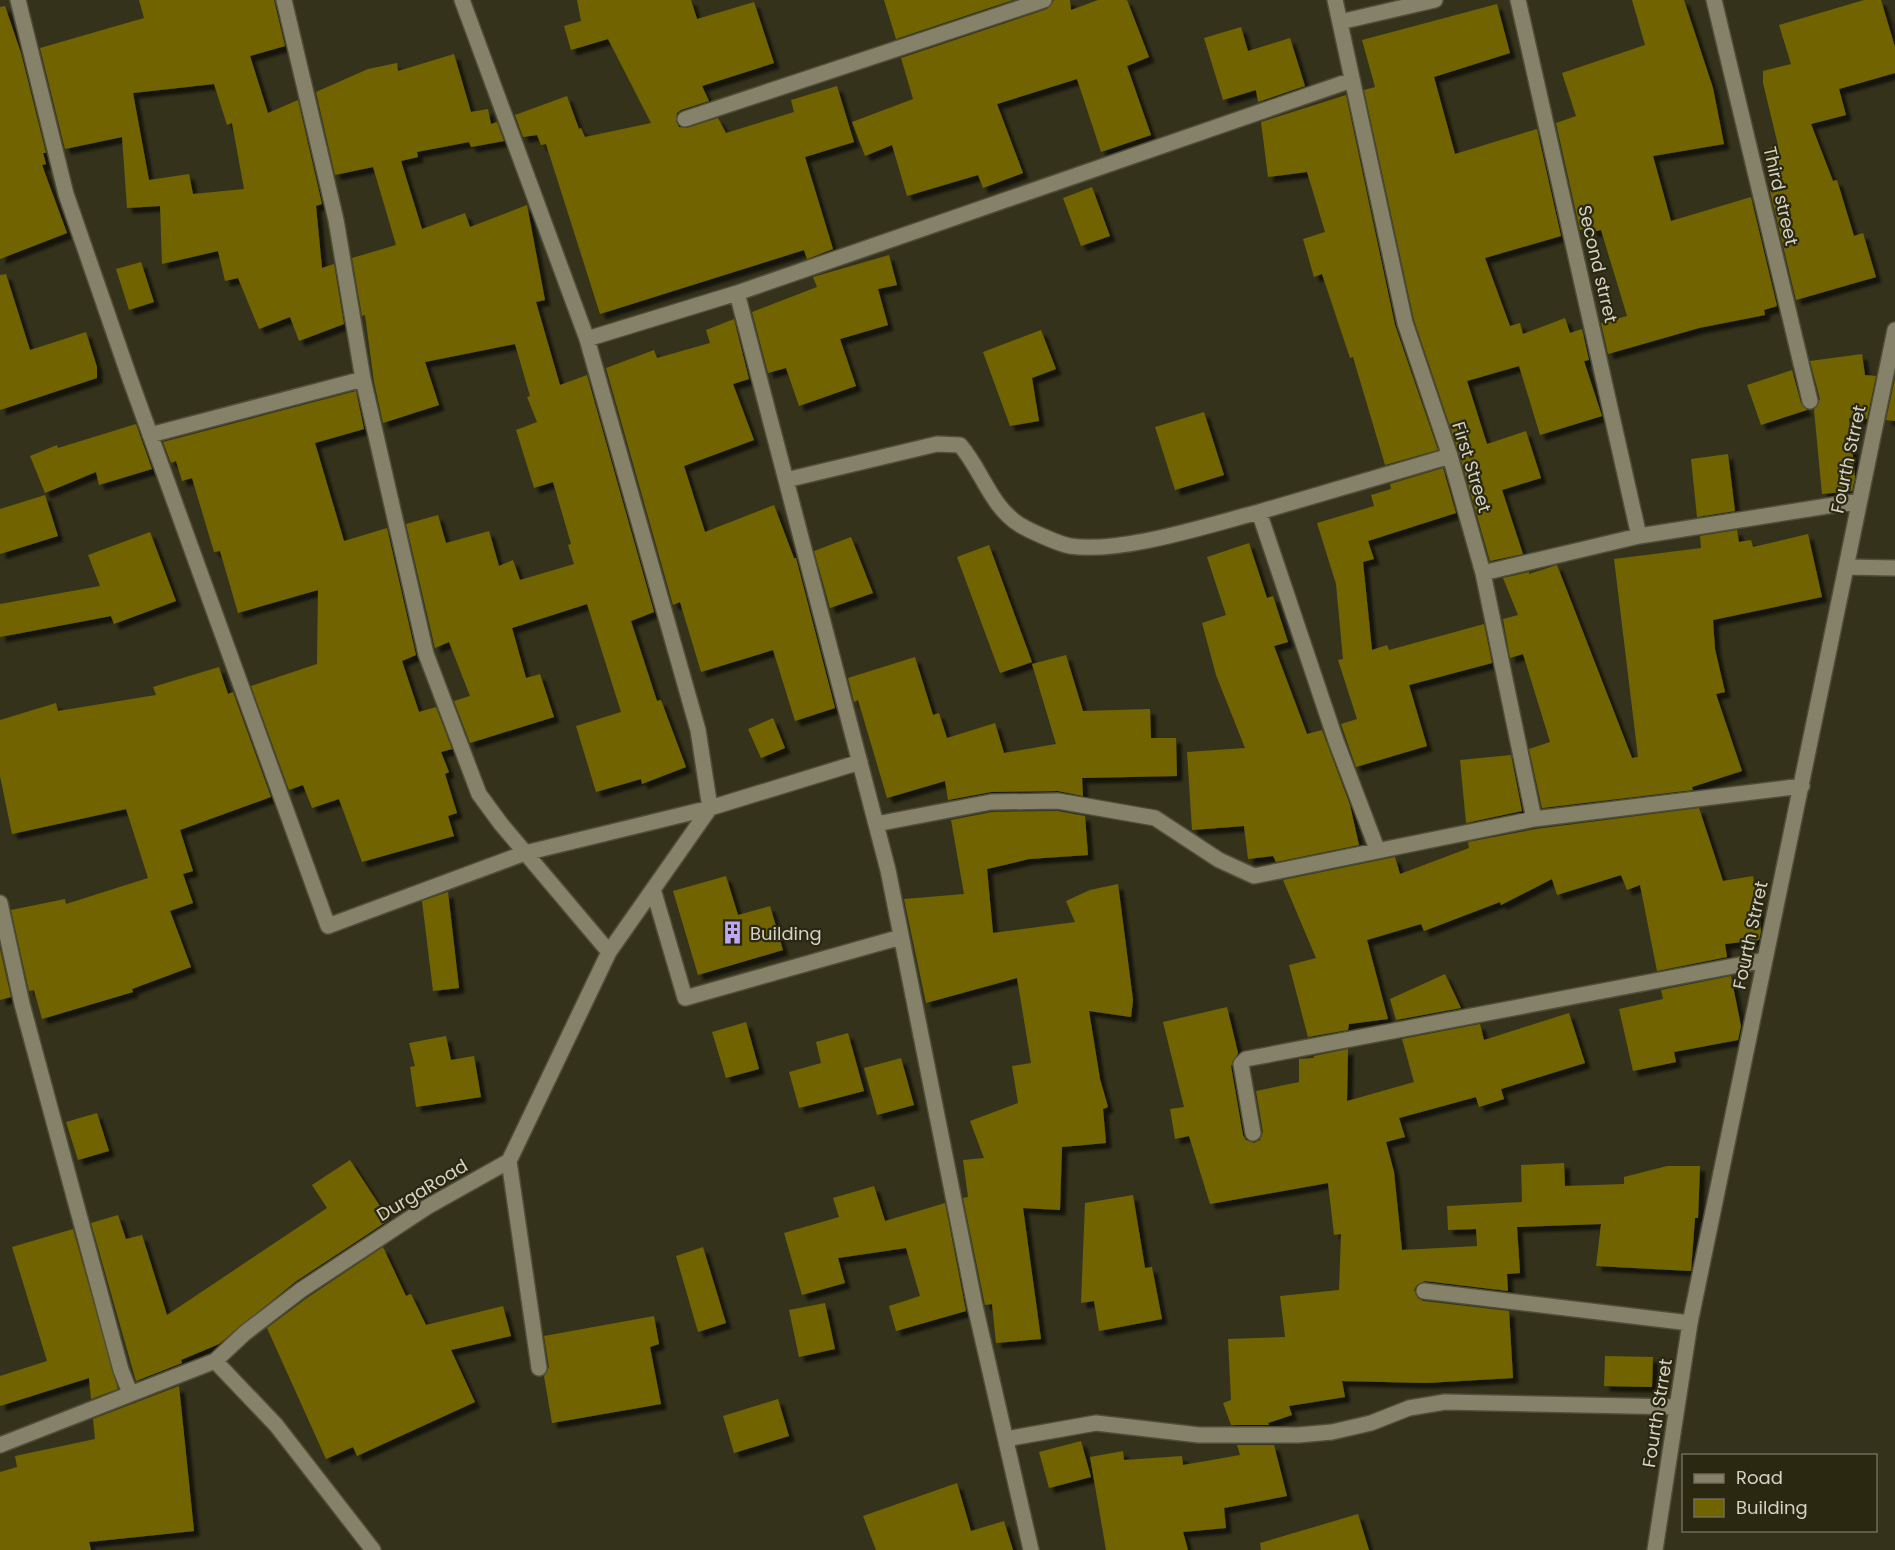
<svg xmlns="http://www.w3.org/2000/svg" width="1895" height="1550" viewBox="0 0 1895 1550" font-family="Poppins,sans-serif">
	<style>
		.building { fill: #6f6400; fill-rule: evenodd; filter: url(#shadow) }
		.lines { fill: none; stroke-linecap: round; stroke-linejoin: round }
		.minor-casing { stroke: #504e3a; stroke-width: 18 }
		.minor { stroke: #868269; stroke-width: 15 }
		.labels { text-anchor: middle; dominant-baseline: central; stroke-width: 4.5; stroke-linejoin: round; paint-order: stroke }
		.street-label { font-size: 18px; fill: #d4d2c5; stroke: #2b2811 }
		.poi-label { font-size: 18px; fill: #d4d2c5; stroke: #2b2811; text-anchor: start }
	</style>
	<defs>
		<filter id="shadow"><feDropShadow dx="5.5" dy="5.5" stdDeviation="1.5" flood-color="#0009"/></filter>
	</defs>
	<rect width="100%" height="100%" fill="#35321b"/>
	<path class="building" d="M139 0H274L285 46 250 56 268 113 298 100 322 204 316 206 322 268 334 264 344 324 299 341 290 317 259 329 238 278 225 281 218 251 162 264 160 206 127 208 122 137 65 149 40 48 144 18ZM214 84 227 125 232 123 244 189 193 194 189 174 149 180 133 93Z
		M577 0H691L697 19 754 2 774 63 702 86 709 101 681 110 677 113 676 121 679 127 687 128 718 118 726 133 794 112 791 100 837 86 854 142 805 157 833 249 807 259 804 250 600 314 546 144 541 145 537 135 523 137 515 115 567 96 579 129 581 128 585 137 651 123 608 39 571 50 564 26 581 21Z
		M884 0H1013L896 39Z
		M1054 0H1070L1071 10 1098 0H1127L1149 57 1127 66 1151 135 1101 152 1077 79 997 104 1023 173 983 188 978 175 907 196 892 145 865 156 852 122 913 99 901 58 1047 9Z
		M1632 0H1684L1713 88 1724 144 1653 156 1671 221 1751 197 1777 306 1764 310 1765 315 1699 328 1608 354 1601 323 1627 316 1601 230 1592 232 1591 227 1580 230 1556 123 1576 116 1562 73 1645 45Z
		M1864 0H1881L1895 47V73L1839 89 1846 115 1811 124 1833 181 1837 180 1854 236 1863 233 1876 277 1796 300 1770 191 1779 188 1765 150 1778 145 1763 83V71L1791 64 1779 25Z
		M1497 4 1510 53 1434 77 1455 154 1537 129 1561 236 1485 258 1510 326 1520 323 1523 334 1565 318 1570 333 1582 329 1589 360 1584 361 1602 416 1540 435 1519 366 1467 381 1487 444 1526 431 1541 478 1502 490 1523 554 1490 561 1459 453 1414 320 1364 90 1375 87 1362 40Z
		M5 6 21 53 46 153H43L46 164 42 165 67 233 0 259V7Z
		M1241 27 1248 51 1290 38 1305 86 1258 102 1256 90 1223 100 1204 38Z
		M454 54 471 112 488 109 491 124 497 122 504 141 471 147 469 142 417 152 418 157 401 161 422 229 465 213 470 227 527 205 545 300 536 302 560 385 587 375 654 612 631 621 657 701 661 700 686 767 642 784 641 779 596 792 576 726 621 712 587 604 512 628 526 678 540 674 554 717 470 743 454 701 470 696 449 642 435 648 406 524 438 515 446 543 489 531 499 566 513 560 520 580 574 564 568 545 571 544 553 482 534 488 516 430 537 422 527 397 530 396 515 344 425 362 439 405 383 423 374 382 365 315 362 316 352 258 396 245 373 167 335 175 316 92 368 69 397 63 398 71Z
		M1346 95 1395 325 1438 450 1385 465 1353 357 1350 358 1322 274 1314 277 1303 239 1325 232 1307 172 1268 177 1261 122Z
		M1092 187 1110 236 1081 246 1063 198Z
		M889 255 897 285 878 289 888 325 840 339 856 386 799 406 786 368 768 373 752 312 817 287 813 277Z
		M141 262 154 302 129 310 116 269Z
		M6 274 30 350 86 332 97 367V378L0 410V275Z
		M734 319 749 379 733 384 754 440 684 466 705 532 774 505 794 558H796L835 708 795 721 773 650 701 672 680 602 673 605 606 368 654 350 657 358 710 343 706 330Z
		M1041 330 1056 369 1032 378 1039 421 1010 426 983 352Z
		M1862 354 1865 375 1876 376 1867 419 1849 418 1855 478 1852 491 1822 494 1814 410 1820 399 1810 361Z
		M1792 370 1801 403 1807 410 1761 425 1747 385Z
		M1895 378V421L1886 420Z
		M356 391 364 429 315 443 344 541 387 528 416 655 402 661 419 712 436 707 452 749 441 752 449 772 445 774 457 813 448 816 454 836 362 862 339 799 312 808 303 785 289 790 251 686 317 664 318 590 238 613 220 551 214 552 192 478 182 481 176 461 171 463 163 442Z
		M1204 412 1224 475 1175 490 1155 427Z
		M136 424 152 469 99 485 96 472 45 493 30 456 57 445 58 448Z
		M1728 454 1735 511 1697 517 1691 459Z
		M1443 468 1456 513 1368 541 1374 559 1363 562 1372 650 1387 645 1389 650 1484 624 1492 663 1409 685 1427 746 1356 767 1341 724 1357 719 1338 660 1343 659 1336 584 1317 523 1374 506 1371 495 1391 489 1390 484Z
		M45 495 58 536 0 554V509Z
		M1737 530 1739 542 1751 540 1753 547 1808 534 1822 597 1713 620 1715 649 1725 692 1716 694 1742 771 1692 787 1693 790 1542 808 1529 749 1550 742 1523 654 1510 658 1503 619 1518 615 1503 578 1529 572V574L1557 565 1632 758 1638 757 1614 559 1701 548 1700 536Z
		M150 532 176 601 114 624 111 616 0 637V604L100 586 88 555Z
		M851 537 873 593 830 608 814 551Z
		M1249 543 1267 598 1273 596 1288 642 1274 646 1307 734 1322 730 1350 805 1359 845 1276 862 1273 856 1248 859 1244 826 1192 830 1187 752 1245 748 1216 675 1202 623 1226 615 1207 557Z
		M989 545 1032 662 1000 673 957 557Z
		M1066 655 1083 711 1150 709 1151 738H1176L1177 776 1082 778 1083 796 1058 791 991 792 948 800 945 781 887 798 858 700 854 702 848 678 915 657 933 715 939 713 947 738 995 723 1004 753 1056 744 1032 664Z
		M219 667 228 694 233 692 271 797 180 830 193 871 183 874 193 903 170 911 191 967 132 989 133 992 42 1019 34 990 29 991 11 910 65 899 66 904 148 878 126 809 12 834 0 776V720L56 703 58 711 156 695 153 687Z
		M773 718 785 748 761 758 748 729Z
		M1511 755 1522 811 1466 823 1460 760Z
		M1699 808 1723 881 1753 876 1761 931 1759 940 1725 944 1727 957 1657 971 1640 885 1627 890 1621 875 1557 895 1552 879 1501 905 1500 902 1424 931 1421 924 1367 940 1388 1019 1349 1024 1348 1030 1308 1037 1289 965 1316 958 1283 880 1395 857 1400 874 1469 848 1468 842 1536 829Z
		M1057 811 1085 816 1088 855 1029 859 987 869 993 933 1075 922 1066 901 1090 890 1118 884 1133 1000 1131 1017 1089 1011 1100 1079 1108 1107 1103 1109 1106 1143 1062 1147 1060 1210 1023 1208 1041 1339 996 1343 992 1304 985 1305 963 1198 968 1197 963 1160 984 1158 970 1121 1018 1103 1012 1066 1031 1063 1017 978 926 1003 904 899 964 894 951 820 992 812Z
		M726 876 738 915 770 906 783 950 698 975 673 891Z
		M448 892 459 988 433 991 422 901Z
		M0 949 11 997 0 1000Z
		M1445 974 1461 1008 1396 1020 1390 999Z
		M1731 976 1741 1026 1738 1040 1674 1052 1676 1062 1633 1071 1619 1009 1663 999 1661 990Z
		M1227 1007 1238 1053 1231 1066 1243 1135 1246 1140 1254 1143 1260 1140 1263 1132 1256 1091 1299 1082V1059L1314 1058V1056L1348 1049 1347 1101 1414 1082 1402 1039 1480 1024 1484 1040 1569 1013 1585 1063 1501 1089 1504 1099 1479 1107 1476 1097 1399 1118 1405 1137 1386 1142 1394 1172 1402 1250 1477 1246 1476 1229 1448 1230 1447 1206 1522 1202 1521 1165 1564 1163 1565 1186 1624 1184V1177L1667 1166H1700L1698 1218H1695L1691 1271 1596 1266 1601 1224 1517 1227 1520 1273 1507 1274 1508 1291 1425 1281 1417 1285 1414 1290 1418 1298 1423 1301 1509 1311 1513 1378 1426 1383 1342 1381 1345 1397 1289 1406 1292 1415 1268 1423 1269 1425H1231L1223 1403 1231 1400 1228 1339 1285 1337 1280 1296 1339 1290 1341 1234 1334 1235 1328 1183 1210 1204 1189 1136 1175 1139 1170 1109 1184 1107 1163 1022Z
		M746 1022 759 1069 726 1078 712 1032Z
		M848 1033 864 1091 799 1108 789 1072 821 1063 816 1042Z
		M446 1036 451 1060 474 1056 481 1097 416 1107 410 1067 415 1066 409 1043Z
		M901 1058 914 1105 877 1115 864 1068Z
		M97 1113 109 1151 78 1160 66 1122Z
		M350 1160 389 1220 295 1282 219 1344 181 1360 182 1363 136 1381 91 1223 118 1215 126 1239 142 1235 167 1315 327 1208 312 1185Z
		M874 1186 885 1221 945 1203 966 1311 896 1331 889 1306 920 1296 906 1248 838 1258 845 1283 802 1295 784 1233 839 1217 833 1198Z
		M1133 1195 1145 1268 1152 1267 1162 1319 1099 1331 1094 1301 1081 1303 1085 1203Z
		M73 1229 118 1389 91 1399 89 1378 0 1406V1376L47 1361 12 1247Z
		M383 1247 406 1296 411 1294 426 1325 503 1306 511 1336 451 1350 475 1402 357 1456 353 1447 326 1459 267 1328 307 1298Z
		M703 1247 726 1323 698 1332 676 1256Z
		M825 1303 835 1349 799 1357 789 1310Z
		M654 1316 659 1344 650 1347 661 1404 552 1423 544 1376 549 1367 544 1336Z
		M1605 1356 1653 1357 1652 1387 1604 1386Z
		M179 1386 194 1531 89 1542 91 1550H0V1472L17 1467 15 1456 95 1439 93 1419Z
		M778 1399 789 1436 734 1453 723 1416Z
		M1081 1441 1091 1477 1049 1488 1039 1452Z
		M1237 1445H1274L1287 1496 1224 1508 1226 1528 1183 1532 1188 1550H1106L1090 1457 1123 1451 1124 1460 1182 1456 1183 1465 1240 1455Z
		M957 1483 971 1531 1004 1521 1013 1550H876L863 1516Z
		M1358 1514 1369 1550H1261L1260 1543Z"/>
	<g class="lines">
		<defs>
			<path id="minor" d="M18 0 66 194 130 379 328 926 525 853 710 808 860 762
				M284 0 336 220 363 379 426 654 479 794 501 824 609 952
				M1335 0 1405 323 1450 456 1483 573 1639 536 1859 501
				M1518 0 1639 536
				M1714 0 1810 401
				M1340 22 1435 0
				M685 119 1044 0
				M737 293 888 870 975 1306 1031 1550
				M587 339 737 293 1352 80
				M150 435 363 379
				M786 480 937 444 960 445C982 470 990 506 1020 525 1030 531 1059 544 1070 546 1121 554 1208 525 1259 512
				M1846 567 1895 568
				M1483 573 1534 819
				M876 824 991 802 1058 801 1155 818 1219 860 1254 876 1534 819 1802 786
				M1377 849 1336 741 1259 512 1450 456
				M653 889 685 998 901 937
				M0 903 22 1004 121 1370 130 1393
				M1253 1133 1241 1064 1246 1059 1765 960
				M509 1161 539 1368
				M1424 1291 1690 1323
				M215 1361 276 1425 373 1550
				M1006 1439 1096 1423 1199 1435H1298L1332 1432 1371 1423 1409 1408 1445 1402 1677 1407
				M0 1445 215 1361 245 1333 301 1290 427 1207 509 1161 609 952 710 808 698 730 587 339 462 0
				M1655 1550 1690 1323 1895 330"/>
		</defs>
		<use href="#minor" class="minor-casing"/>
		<use href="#minor" class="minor"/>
	</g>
	<defs>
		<symbol id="building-bare" viewBox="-9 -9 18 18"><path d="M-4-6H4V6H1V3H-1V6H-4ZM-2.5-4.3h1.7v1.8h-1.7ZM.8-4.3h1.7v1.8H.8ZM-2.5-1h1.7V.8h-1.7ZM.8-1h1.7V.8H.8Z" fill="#bfa8f4" stroke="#2b2811" stroke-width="2.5" paint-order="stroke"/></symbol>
	</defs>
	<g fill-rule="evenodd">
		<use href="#building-bare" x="716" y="916" width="33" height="33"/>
	</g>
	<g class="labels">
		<g class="street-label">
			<text transform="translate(1781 196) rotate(77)">Third street</text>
			<text transform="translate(1598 264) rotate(77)">Second strret</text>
			<text transform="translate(1848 459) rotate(-78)">Fourth Strret</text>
			<text transform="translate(1472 467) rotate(73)">First Street</text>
			<text transform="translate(1750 935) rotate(-78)">Fourth Strret</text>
			<text transform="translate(422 1190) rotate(-31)">DurgaRoad</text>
			<text transform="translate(1657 1413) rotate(-81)">Fourth Strret</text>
		</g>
		<g class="poi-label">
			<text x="750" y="933">Building</text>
		</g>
	</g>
	<rect x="1682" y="1454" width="195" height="78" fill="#2b2811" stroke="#6f6c59" stroke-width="1.5"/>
	<rect x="1694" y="1474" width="30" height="9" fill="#868269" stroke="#6f6c59" stroke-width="1.5"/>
	<text x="1736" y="1484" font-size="18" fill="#d4d2c5">Road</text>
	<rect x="1694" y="1499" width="30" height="18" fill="#6f6400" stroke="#6f6c59" stroke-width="1.5"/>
	<text x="1736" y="1514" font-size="18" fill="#d4d2c5">Building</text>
</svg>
